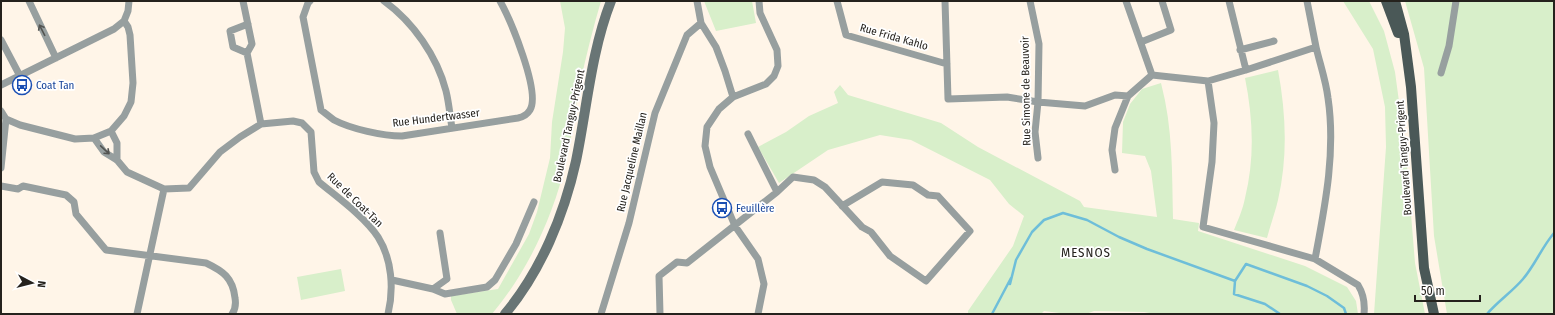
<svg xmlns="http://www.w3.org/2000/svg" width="1555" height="315" viewBox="0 0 1555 315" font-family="'Fira Sans Condensed',sans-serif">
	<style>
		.green { fill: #d8efca }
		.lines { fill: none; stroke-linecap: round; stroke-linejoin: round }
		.stream { stroke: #6ebed9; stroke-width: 2.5 }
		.street { stroke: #979f9f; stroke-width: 7 }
		.secondary { stroke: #697575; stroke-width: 10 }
		.primary { stroke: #4a5857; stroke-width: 10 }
		.oneway { stroke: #535451 }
		.labels { text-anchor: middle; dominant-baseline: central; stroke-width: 3.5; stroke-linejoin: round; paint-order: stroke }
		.street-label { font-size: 11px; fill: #25221d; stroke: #fff }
		.transit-label { font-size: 11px; fill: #164399; stroke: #fff; text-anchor: start }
		.quarter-label { font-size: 13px; letter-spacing: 1px; fill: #25221d; stroke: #fff }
	</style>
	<rect width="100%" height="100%" fill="#fff5e8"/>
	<path class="green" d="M560 1H601C593 28 586 56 580 84 575 110 572 136 566 162 553 217 528 271 492 314H457L451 300V296L498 289 529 234 537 212 550 158 552 122 563 52 565 28Z
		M704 1H752L756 23 716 31Z
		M1343 1H1369L1384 31 1395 72 1406 153 1415 263 1425 314H1374L1386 147 1385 107 1373 49Z
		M1405 1H1554V314H1447L1434 236 1424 68Z
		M1278 70C1286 113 1288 157 1278 200 1275 213 1270 226 1267 238L1234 230C1238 220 1243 209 1245 198 1255 158 1253 118 1245 78Z
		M1161 83C1173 128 1172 173 1173 219L1199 223 1198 231 1305 266 1347 287 1356 301 1358 314H1155L1144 312 1094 311 1086 314H1067L1044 311 1041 314H968V311L1013 246 1024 216 1009 204 990 180 911 140 880 135 828 150 779 183 758 147 786 132 809 116 838 103 834 92 840 85 848 95 941 123 978 147 1080 201 1084 207 1157 217 1151 171 1145 156 1122 153 1123 122 1130 104 1142 89Z
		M341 269 345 291 301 300 297 277Z"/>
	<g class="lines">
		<path class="stream" d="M992 314 1011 278 1010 284 1016 260 1032 232 1044 220 1063 213 1087 220 1119 237 1147 249 1235 281
			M1280 314 1265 304 1234 294 1235 281 1246 264 1307 286 1327 296 1344 308 1346 314
			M1487 314C1498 301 1512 292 1523 279 1535 265 1542 247 1554 233"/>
		<path class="street" d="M29 1 56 58
			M243 1 252 44 247 53 261 124
			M310 1 308 3 303 17 321 110C325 113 330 117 334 120 351 129 383 136 402 136L518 118C523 117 527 115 530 110 541 92 510 19 500 1
			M384 1C413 22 437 56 446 91 449 103 450 116 452 128
			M697 1 701 23 716 47 725 71 733 97
			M837 1 846 35 947 64
			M945 1 948 99 1007 97 1038 102 1085 106 1115 95 1128 96 1152 75 1208 81 1246 70 1316 47C1320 64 1326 81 1328 98 1336 152 1325 206 1315 259
			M1030 1 1039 44 1038 102 1035 132 1038 158
			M1126 1 1152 75
			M1229 1 1246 70
			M1307 1 1316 47
			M124 21 128 11 129 1
			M1 40 20 76
			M1141 42 1171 30 1162 1
			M1240 50 1274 41
			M247 53 233 47 230 31 248 24
			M1441 73 1449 46 1456 1
			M1208 81 1214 123 1212 162 1203 227 1315 259 1358 285C1363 293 1365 304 1364 314
			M1 85 114 29 124 21
			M1 111 6 119 20 125 75 139 94 138 111 131 124 116 131 102 133 83 130 35 128 27 124 21
			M111 131 117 143V160
			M748 134 777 192
			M94 138 104 152 117 160 127 172 164 189 189 188 220 152 240 137 261 124 293 121 302 123 311 132 314 172 319 182C337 197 365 217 378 237 392 259 394 289 388 314
			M1 168 6 119
			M1115 170 1112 150 1115 128 1128 96
			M1 186 18 189 23 186 66 195 74 202 76 214 106 250 206 263C223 271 233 278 235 298 236 304 235 310 232 314
			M392 280 433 289 445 294 487 287 495 280 516 244 534 202
			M433 289 447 279 440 233
			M137 314 164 189
			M601 314 629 223 655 113 687 35 701 23
			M660 314 659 276 677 262 687 263 777 192 793 177 814 180 825 187 862 227 871 232 890 256 926 281 970 231 938 196 928 195 913 185 882 182 842 206
			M758 314 764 284 758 259 735 226 710 167 705 146 707 127 719 109 733 97 766 84 774 76 778 66 777 50 760 13 759 1"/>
		<path class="secondary" d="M505 314C541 271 564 215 576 161 587 108 591 52 611 1"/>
		<path class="primary" d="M1386 1 1398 33
			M1395 1 1404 34 1411 87 1424 268 1434 314"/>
	</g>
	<defs><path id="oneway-shaft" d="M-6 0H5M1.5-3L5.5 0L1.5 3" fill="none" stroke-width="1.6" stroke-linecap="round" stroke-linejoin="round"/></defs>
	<g class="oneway">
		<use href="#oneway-shaft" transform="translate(42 30) rotate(-117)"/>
		<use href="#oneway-shaft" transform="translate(105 150) rotate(43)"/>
	</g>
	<defs>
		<symbol id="bus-ring" viewBox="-11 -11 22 22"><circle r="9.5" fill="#fff" stroke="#1a4fb4" stroke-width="1.5"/><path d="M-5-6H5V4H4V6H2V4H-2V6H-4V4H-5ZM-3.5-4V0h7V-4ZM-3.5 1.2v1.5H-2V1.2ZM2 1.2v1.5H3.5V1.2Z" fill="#1a4fb4"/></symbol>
	</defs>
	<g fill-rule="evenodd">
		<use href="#bus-ring" x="11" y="74" width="22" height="22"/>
		<use href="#bus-ring" x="711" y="197" width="22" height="22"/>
	</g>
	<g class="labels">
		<g class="street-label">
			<text transform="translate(894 37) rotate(16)">Rue Frida Kahlo</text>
			<text transform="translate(1026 91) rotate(-91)">Rue Simone de Beauvoir</text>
			<text transform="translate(436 118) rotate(-7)">Rue Hundertwasser</text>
			<text transform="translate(569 126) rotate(-78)">Boulevard Tanguy-Prigent</text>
			<text transform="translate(1404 158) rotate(-94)">Boulevard Tanguy-Prigent</text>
			<text transform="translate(632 162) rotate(-77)">Rue Jacqueline Maillan</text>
			<text transform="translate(355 200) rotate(44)">Rue de Coat-Tan</text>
		</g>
		<g class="transit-label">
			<text x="36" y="85">Coat Tan</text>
			<text x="736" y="208">Feuillère</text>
		</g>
		<g class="quarter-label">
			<text x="1086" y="252">MESNOS</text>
		</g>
	</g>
	<rect width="1555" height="315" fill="none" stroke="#25221d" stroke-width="4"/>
	<g transform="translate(32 283) rotate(97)" stroke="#ffffff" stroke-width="3" paint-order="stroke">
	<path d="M0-3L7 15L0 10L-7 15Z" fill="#25221d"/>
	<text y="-6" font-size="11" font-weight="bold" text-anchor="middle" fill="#25221d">N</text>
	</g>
	<path d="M1415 295v6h65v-6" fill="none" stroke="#25221d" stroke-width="2"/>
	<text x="1421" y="295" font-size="12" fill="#25221d" stroke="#ffffff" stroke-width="3" paint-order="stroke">50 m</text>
</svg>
